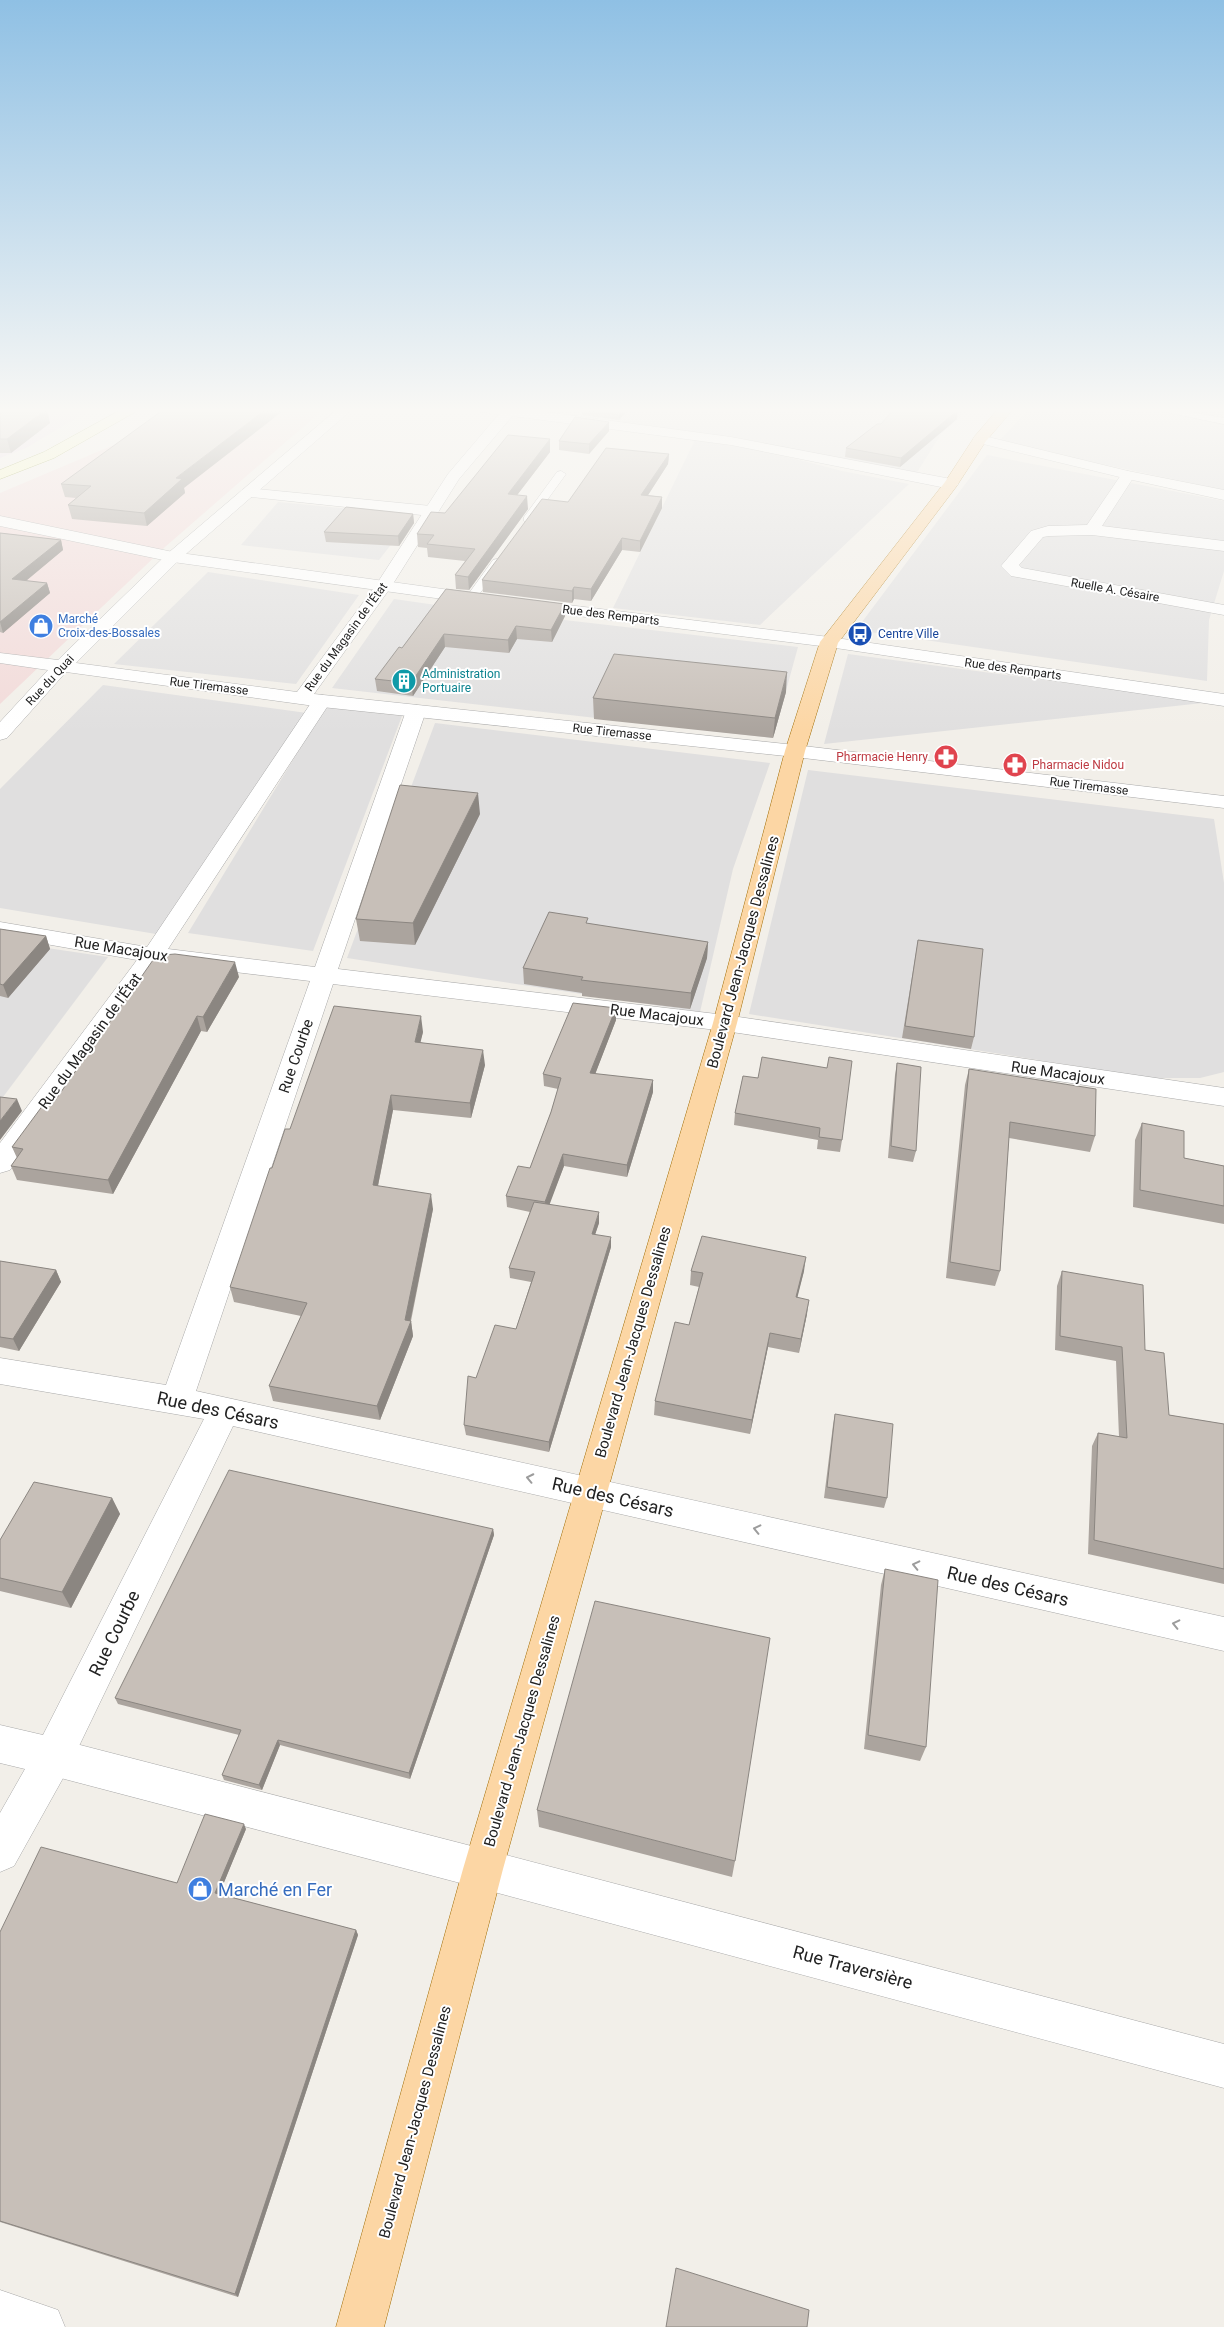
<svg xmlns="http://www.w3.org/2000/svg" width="1224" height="2327" viewBox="0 0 1224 2327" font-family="Roboto,sans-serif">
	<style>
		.residential { fill: #e0dfdf }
		.commercial { fill: #f2dad9 }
		.industrial { fill: #ebdbe8 }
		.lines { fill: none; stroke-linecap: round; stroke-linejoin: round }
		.service-casing { stroke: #a9a9a9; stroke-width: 1 }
		.pedestrian-casing { stroke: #a9a9a9; stroke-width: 1 }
		.minor-casing { stroke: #a9a9a9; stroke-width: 1 }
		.tertiary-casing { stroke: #a9a9a9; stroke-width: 1 }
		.secondary-casing { stroke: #707d05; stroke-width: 1 }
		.primary-casing { stroke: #a06b00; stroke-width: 1 }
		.service { fill: #fff; fill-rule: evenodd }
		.pedestrian { fill: #fff; fill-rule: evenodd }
		.minor { fill: #fff; fill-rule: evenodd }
		.tertiary { fill: #fff; fill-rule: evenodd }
		.secondary { fill: #f7fabf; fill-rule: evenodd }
		.primary { fill: #fcd6a4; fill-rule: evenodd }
		.wall { fill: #aba49e }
		.shaded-wall { fill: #8b8681 }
		.building { fill: #c7bfb8; stroke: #8b8681 }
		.oneway { stroke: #9c9c9c }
		.labels { text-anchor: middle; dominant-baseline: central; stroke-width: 4; stroke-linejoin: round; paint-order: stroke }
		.far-street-label { font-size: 12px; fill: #222; stroke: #fff }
		.far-shop-label { font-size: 12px; fill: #366cbe; stroke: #fff; text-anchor: start }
		.far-transit-label { font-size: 12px; fill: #164399; stroke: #fff; text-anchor: start }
		.far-culture-label { font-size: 12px; fill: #0d838f; stroke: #fff; text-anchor: start }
		.far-health-label { font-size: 12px; fill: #be3a42; stroke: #fff; text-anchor: end }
		.street-label { font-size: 15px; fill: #222; stroke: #fff }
		.near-street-label { font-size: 18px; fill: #222; stroke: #fff }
		.near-shop-label { font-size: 18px; fill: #366cbe; stroke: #fff; text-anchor: start }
	</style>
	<rect width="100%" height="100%" fill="#f2efe9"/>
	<path class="residential" d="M521 407H972L941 434 916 474 734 437 520 409Z
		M1030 407H1224V490L998 442Z
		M695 440 765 451 842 471 909 484 760 625 613 608Z
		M987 455 1224 501V571L1209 620 1207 681 856 630Z
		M278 502 414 515 379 560 241 545Z
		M208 572 359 595 296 684 114 664Z
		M394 599 443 606 798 647 773 738 332 688Z
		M848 654 1212 702 824 744Z
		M103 685 307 713 156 934 0 908V789Z
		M325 707 402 716 313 951 188 933Z
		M435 723 770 763 733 869 700 1012 347 958Z
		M808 770 1214 819 1224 883V1072L1200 1078H1152L749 1014Z
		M0 941 108 957 0 1101Z"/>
	<path class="commercial" d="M179 407H326L165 547 0 704V493L116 444Z"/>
	<path class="industrial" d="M0 407H95L26 448 0 458Z"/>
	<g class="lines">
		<defs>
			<path id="service" d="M1142 407H1163L1224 418V424Z
				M561 471 566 474 532 521H524V517L557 472Z
				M497 559 503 562 475 600H467L465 598 467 596 493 560Z"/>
			<path id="pedestrian" d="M53 1738 483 1849 497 1855 503 1869 497 1883 483 1889 53 1776 39 1771 34 1757 39 1743Z"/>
			<path id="minor" d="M468 407H508L731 437 951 479 959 484 951 489 731 445 475 411Z
				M1128 471 1135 475 1102 526 1224 541V551L1092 535 1049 536 1043 537 1019 565 1022 568 1224 605V615L1017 577 1011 576 1001 566 1031 531 1048 526 1087 525 1123 472Z
				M247 488 431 506 436 508 439 511 436 514 431 516 242 496 239 493 242 490Z
				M0 516 173 552 479 594 485 595 488 599 485 603 479 604 173 562 0 526Z
				M527 600 829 637 1224 694V706L829 647 521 609 518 605 521 601Z
				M322 695 329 697 331 701 168 949 315 967 406 711 409 707 416 705 423 707 426 711 338 969 725 1015 1224 1088V1106L725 1031 333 984 196 1391 1224 1617V1651L233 1426 67 1771 14 1866 0 1872V1813L25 1769 0 1763V1725L43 1735 204 1419 0 1384V1358L166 1385 310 981 159 963 10 1170 0 1173V1143L137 960 0 936V922L147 947 315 697Z
				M483 1849 1224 2044V2088L483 1889 469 1883 463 1869 469 1855Z
				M0 2290 58 2310 65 2327H0Z"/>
			<path id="tertiary" d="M340 407H355L179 560 76 663 297 692 376 585 448 474 505 407H520L459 479 391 587 314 694 795 745 1224 796V808L795 757 322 707 66 672 7 738 0 740V722L48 670 0 663V653L58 660 167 554Z
				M980 435 1128 471 1224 490V500L1128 479 975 442 973 439 975 436Z"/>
			<path id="secondary" d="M126 407H144L54 458 0 479V470L44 452Z"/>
			<path id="primary" d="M1000 407H1015L986 441 956 487 838 643 805 751 737 1023 503 1869 384 2327H336L463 1869 713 1023 785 751 820 642 945 482 975 436Z"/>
		</defs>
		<use href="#service" class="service-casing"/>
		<use href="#pedestrian" class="pedestrian-casing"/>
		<use href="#minor" class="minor-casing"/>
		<use href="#tertiary" class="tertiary-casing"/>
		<use href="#secondary" class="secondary-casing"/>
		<use href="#primary" class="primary-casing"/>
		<use href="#service" class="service"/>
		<use href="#pedestrian" class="pedestrian"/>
		<use href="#minor" class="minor"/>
		<use href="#tertiary" class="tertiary"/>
		<use href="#secondary" class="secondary"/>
		<use href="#primary" class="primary"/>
	</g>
	<path class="wall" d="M0 407 50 423 11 453H0Z
		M582 410 625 413 619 420 582 415Z
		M957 419 900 467 845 457 846 448 881 424Z
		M609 431 589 454 559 450V441Z
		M550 439V452L517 495 528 509 469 590 456 589 455 575 465 561 428 557 427 548 418 547 417 534 445 513Z
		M669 454 668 464 648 495 662 497V508L640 552 622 550 591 601 574 599 572 603 483 592 482 580 568 502Z
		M61 484 184 488 185 493 147 526 72 519 68 505 76 498 65 497Z
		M413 514 414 523 399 546 326 542 324 532Z
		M0 533 61 540 63 550 26 581 47 583 50 593 3 633 0 632Z
		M446 589 565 604V616L552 642 517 639 509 653 445 647 413 696 377 691 375 679 402 648Z
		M786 692 773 738 594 719 593 698Z
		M480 814 415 945 360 941 356 919Z
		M588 924 708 942 707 958 690 1009 582 996V993L524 984 523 968Z
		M0 929 46 936 50 949 8 998 0 996Z
		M918 940 974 1037 971 1049 902 1038Z
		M239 977 207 1032 201 1031 113 1194 17 1180 11 1166 17 1158 12 1147 54 1102Z
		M616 1008V1020L595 1074 653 1080V1092L627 1177 564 1166 549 1204 599 1223 595 1234 611 1247 549 1452 466 1435 464 1425 476 1378 516 1329 531 1282 510 1278 509 1268 530 1212 507 1207 506 1196 530 1168 551 1112 558 1089 544 1086 543 1074Z
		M423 1032 420 1042 485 1065 471 1118 393 1110 378 1186 433 1209 411 1321 413 1336 380 1420 273 1401 269 1386 301 1316 234 1302 230 1287 290 1129Z
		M897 1063 916 1151 913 1162 888 1158 895 1075Z
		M969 1069 1095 1136 1090 1152 1009 1138 1000 1271 995 1286 946 1278 965 1085Z
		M743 1076 842 1140 840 1152 817 1149 818 1140 734 1125 735 1113Z
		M1142 1123 1184 1158 1224 1166V1224L1133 1207 1135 1140Z
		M0 1261 56 1270 61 1282 19 1351 0 1347Z
		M691 1271H804L797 1297 807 1314 799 1353 768 1347 750 1434 654 1415 655 1401 689 1325 699 1287 690 1285Z
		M1062 1271 1145 1350 1169 1415 1224 1424V1584L1088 1554 1092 1446 1098 1433 1119 1437 1116 1361 1055 1350 1057 1286Z
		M835 1414 887 1498 884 1508 824 1498 833 1425Z
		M112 1498 120 1514 71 1608 0 1591V1540Z
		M493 1529 494 1535 410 1779 280 1745 262 1790 224 1780 222 1775 239 1735 118 1704 115 1698Z
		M885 1569 926 1747 920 1761 864 1749 881 1585Z
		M537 1810 735 1861 732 1877 539 1827Z
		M246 1829 219 1894 356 1930 358 1935 238 2297 0 2222V1932L177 1883Z"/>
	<path class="shaded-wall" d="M269 407H288L184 488 185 493 147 526 144 513 176 478Z
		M47 409 50 423 11 453 7 439Z
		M625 409V413L619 420V415Z
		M958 410 957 419 900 467 901 458Z
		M609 422V431L589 454V444Z
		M550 439V452L508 507V494Z
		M669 454 668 464 641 506V495Z
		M527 496 528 509 469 590 468 577Z
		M662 497V508L640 552V541Z
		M413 514 414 523 399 546 398 536Z
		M622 538V550L591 601V589Z
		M61 540 63 550 16 589 12 579Z
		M47 583 50 593 3 633 0 622Z
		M574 587V599L572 603V591Z
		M565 604V616L552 642 551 630Z
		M516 626 517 639 509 653 508 640Z
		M444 634 445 647 413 696 411 683Z
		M787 672 786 692 773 738 775 718Z
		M478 793 480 814 415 945 413 923Z
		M46 936 50 949 8 998 3 985Z
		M708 942 707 958 690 1009 691 993Z
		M235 962 239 977 207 1032 203 1017Z
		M616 1008V1020L591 1085 590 1073Z
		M197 1016 201 1031 113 1194 108 1180Z
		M421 1016 423 1032 417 1057 415 1042Z
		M483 1050 485 1065 471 1118 470 1103Z
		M653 1080V1092L627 1177V1165Z
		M391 1095 393 1110 375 1200 373 1185Z
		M17 1099 22 1111 0 1140V1121Z
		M563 1154 564 1166 546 1214 545 1202Z
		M431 1194 433 1209 410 1322 411 1321 413 1336 380 1420 377 1406 405 1320Z
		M599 1212V1223L592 1244V1234Z
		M611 1237V1247L549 1452V1442Z
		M806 1257 804 1271 794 1311 796 1297Z
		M56 1270 61 1282 19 1351 13 1339Z
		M809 1300 807 1314 799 1353 801 1339Z
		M770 1333 768 1347 750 1434 752 1420Z
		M112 1498 120 1514 71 1608 62 1592Z
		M493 1529 494 1535 410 1779 409 1773Z
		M278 1740 280 1745 262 1790 259 1785Z
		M244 1824 246 1829 218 1897 215 1893Z
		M356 1930 358 1935 238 2297 235 2294Z"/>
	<path class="building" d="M0 407H4L47 409 7 439H0Z
		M167 407H269L176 478 182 479 144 513 68 505 91 486 61 484Z
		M584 407H611L625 409 619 415 582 410Z
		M896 407H932L958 410 901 458 846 448 877 424H881Z
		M575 417 609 422 589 444 559 441Z
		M508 435 550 439 508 494 527 496 468 577 455 575 475 549 427 544 434 535 417 534 431 512 445 513Z
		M606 448 669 454 641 495 662 497 640 541 622 538 591 589 574 587 572 591 482 580 542 499 568 502Z
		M346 507 413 514 398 536 324 532Z
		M0 533 61 540 12 579 47 583 0 622Z
		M446 589 565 604 551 630 516 626 508 640 444 634 411 683 375 679 399 647 402 648Z
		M614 654 787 672 775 718 593 698Z
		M400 785 478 793 413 923 356 919Z
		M549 912 588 918 586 923 708 942 691 993 581 980 583 977 523 968Z
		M0 929 46 936 3 985 0 984Z
		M918 940 983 949 974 1037 905 1026Z
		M175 954 235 962 203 1017 197 1016 108 1180 11 1166 23 1149 12 1147 46 1101 54 1102 153 960 163 955Z
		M573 1003 616 1008 590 1073 653 1080 627 1165 563 1154 545 1202 506 1196 518 1166 530 1168 551 1112 561 1078 543 1074Z
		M334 1006 421 1016 415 1042 483 1050 470 1103 391 1095 373 1185 431 1194 405 1320 411 1321 377 1406 269 1386 307 1303 230 1287 270 1168H272L285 1129H290Z
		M762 1057 827 1068 829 1057 852 1061 842 1140 819 1137 820 1128 735 1113 743 1076 758 1078Z
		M897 1063 921 1067 916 1151 891 1146Z
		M969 1069 1096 1089 1095 1136 1010 1122 1000 1271 950 1262Z
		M0 1097 17 1099 0 1121Z
		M1142 1123 1184 1131V1158L1224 1166V1206L1140 1190Z
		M534 1202 599 1212 592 1234 611 1237 549 1442 464 1425 468 1376 476 1378 495 1325 516 1329 535 1272 509 1268Z
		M702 1236 806 1257 796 1297 809 1300 801 1339 770 1333 752 1420 655 1401 675 1322 689 1325 703 1273 691 1271Z
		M0 1261 56 1270 13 1339 0 1337Z
		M1062 1271 1143 1285 1145 1350 1164 1353 1169 1415 1224 1424V1569L1094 1540 1098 1433 1127 1438 1122 1347 1060 1336Z
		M835 1414 893 1424 887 1498 827 1487Z
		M229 1470 493 1529 409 1773 278 1740 259 1785 222 1775 241 1730 115 1698Z
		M34 1482 112 1498 62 1592 0 1578V1540Z
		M885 1569 938 1580 926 1747 868 1735Z
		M595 1601 770 1638 735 1861 537 1810Z
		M205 1814 244 1824 215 1893 356 1930 235 2294 0 2221V1932L41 1847 177 1883Z
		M676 2268 809 2310 807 2327H666Z"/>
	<defs><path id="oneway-chevron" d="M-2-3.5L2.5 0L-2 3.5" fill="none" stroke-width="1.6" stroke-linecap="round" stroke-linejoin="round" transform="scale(1.25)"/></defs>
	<g class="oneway">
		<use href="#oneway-chevron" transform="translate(530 1478) rotate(-168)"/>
		<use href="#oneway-chevron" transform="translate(757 1529) rotate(-167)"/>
		<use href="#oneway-chevron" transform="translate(916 1565) rotate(-167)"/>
		<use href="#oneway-chevron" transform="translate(1176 1624) rotate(-167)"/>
	</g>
	<linearGradient id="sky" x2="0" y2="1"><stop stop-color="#8fc0e4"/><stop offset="0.56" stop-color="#f9f8f5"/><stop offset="1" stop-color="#f9f8f5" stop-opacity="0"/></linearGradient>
	<rect width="1224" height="733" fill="url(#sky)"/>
	<defs>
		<symbol id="shop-disc" viewBox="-11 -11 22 22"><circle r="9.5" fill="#3f7fe0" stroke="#fff"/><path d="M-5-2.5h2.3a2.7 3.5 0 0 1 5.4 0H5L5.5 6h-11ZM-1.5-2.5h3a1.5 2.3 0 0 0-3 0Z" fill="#fff"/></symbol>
		<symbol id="bus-disc" viewBox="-11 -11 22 22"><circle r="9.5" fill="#1a4fb4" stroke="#fff"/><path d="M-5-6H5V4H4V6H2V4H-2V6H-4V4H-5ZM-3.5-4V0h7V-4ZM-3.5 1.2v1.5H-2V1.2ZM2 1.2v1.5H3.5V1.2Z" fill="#fff"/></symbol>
		<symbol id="building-disc" viewBox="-11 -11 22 22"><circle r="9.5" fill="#0f9aa8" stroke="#fff"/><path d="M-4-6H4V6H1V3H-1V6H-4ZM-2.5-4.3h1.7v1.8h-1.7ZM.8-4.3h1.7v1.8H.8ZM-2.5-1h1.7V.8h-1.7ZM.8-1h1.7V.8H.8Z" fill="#fff"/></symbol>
		<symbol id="pharmacy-disc" viewBox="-11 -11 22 22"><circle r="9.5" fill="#e0444e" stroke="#fff"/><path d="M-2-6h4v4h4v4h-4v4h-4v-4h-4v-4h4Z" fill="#fff"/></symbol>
	</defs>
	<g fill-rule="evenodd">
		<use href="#shop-disc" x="27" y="612" width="28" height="28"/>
		<use href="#bus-disc" x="846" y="620" width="28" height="28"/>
		<use href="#building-disc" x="390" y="667" width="28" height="28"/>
		<use href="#pharmacy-disc" x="932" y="743" width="28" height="28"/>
		<use href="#pharmacy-disc" x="1001" y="751" width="28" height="28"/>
		<use href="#shop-disc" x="186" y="1875" width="28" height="28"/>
	</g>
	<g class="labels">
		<g class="far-street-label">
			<text transform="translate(1115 590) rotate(10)">Ruelle A. Césaire</text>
			<text transform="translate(611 615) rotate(7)">Rue des Remparts</text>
			<text transform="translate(346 637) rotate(-54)">Rue du Magasin de l'État</text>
			<text transform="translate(1013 669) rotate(8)">Rue des Remparts</text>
			<text transform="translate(50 680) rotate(-47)">Rue du Quai</text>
			<text transform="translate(209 686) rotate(7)">Rue Tiremasse</text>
			<text transform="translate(612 732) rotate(6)">Rue Tiremasse</text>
			<text transform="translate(1089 786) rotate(7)">Rue Tiremasse</text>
		</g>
		<g class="far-shop-label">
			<text x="58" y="619">Marché<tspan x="58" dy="14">Croix-des-Bossales</tspan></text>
		</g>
		<g class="far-transit-label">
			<text x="878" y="634">Centre Ville</text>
		</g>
		<g class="far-culture-label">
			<text x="422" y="674">Administration<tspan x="422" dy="14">Portuaire</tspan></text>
		</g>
		<g class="far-health-label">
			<text x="928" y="757">Pharmacie Henry</text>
			<text x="1032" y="765" text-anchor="start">Pharmacie Nidou</text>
		</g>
		<g class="street-label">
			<text transform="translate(121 949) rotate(9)">Rue Macajoux</text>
			<text transform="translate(743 952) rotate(-75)">Boulevard Jean-Jacques Dessalines</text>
			<text transform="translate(657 1015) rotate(7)">Rue Macajoux</text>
			<text transform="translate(90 1041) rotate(-54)">Rue du Magasin de l'État</text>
			<text transform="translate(296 1056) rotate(-71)">Rue Courbe</text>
			<text transform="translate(1058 1073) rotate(8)">Rue Macajoux</text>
			<text transform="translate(633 1342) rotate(-74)">Boulevard Jean-Jacques Dessalines</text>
			<text transform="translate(522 1731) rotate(-74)">Boulevard Jean-Jacques Dessalines</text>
			<text transform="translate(415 2122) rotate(-75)">Boulevard Jean-Jacques Dessalines</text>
		</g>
		<g class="near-street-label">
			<text transform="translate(218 1410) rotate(12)">Rue des Césars</text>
			<text transform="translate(613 1497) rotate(13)">Rue des Césars</text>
			<text transform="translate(1008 1586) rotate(13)">Rue des Césars</text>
			<text transform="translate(114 1633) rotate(-64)">Rue Courbe</text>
			<text transform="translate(853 1967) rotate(15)">Rue Traversière</text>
		</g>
		<g class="near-shop-label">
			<text x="218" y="1889">Marché en Fer</text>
		</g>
	</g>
</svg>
